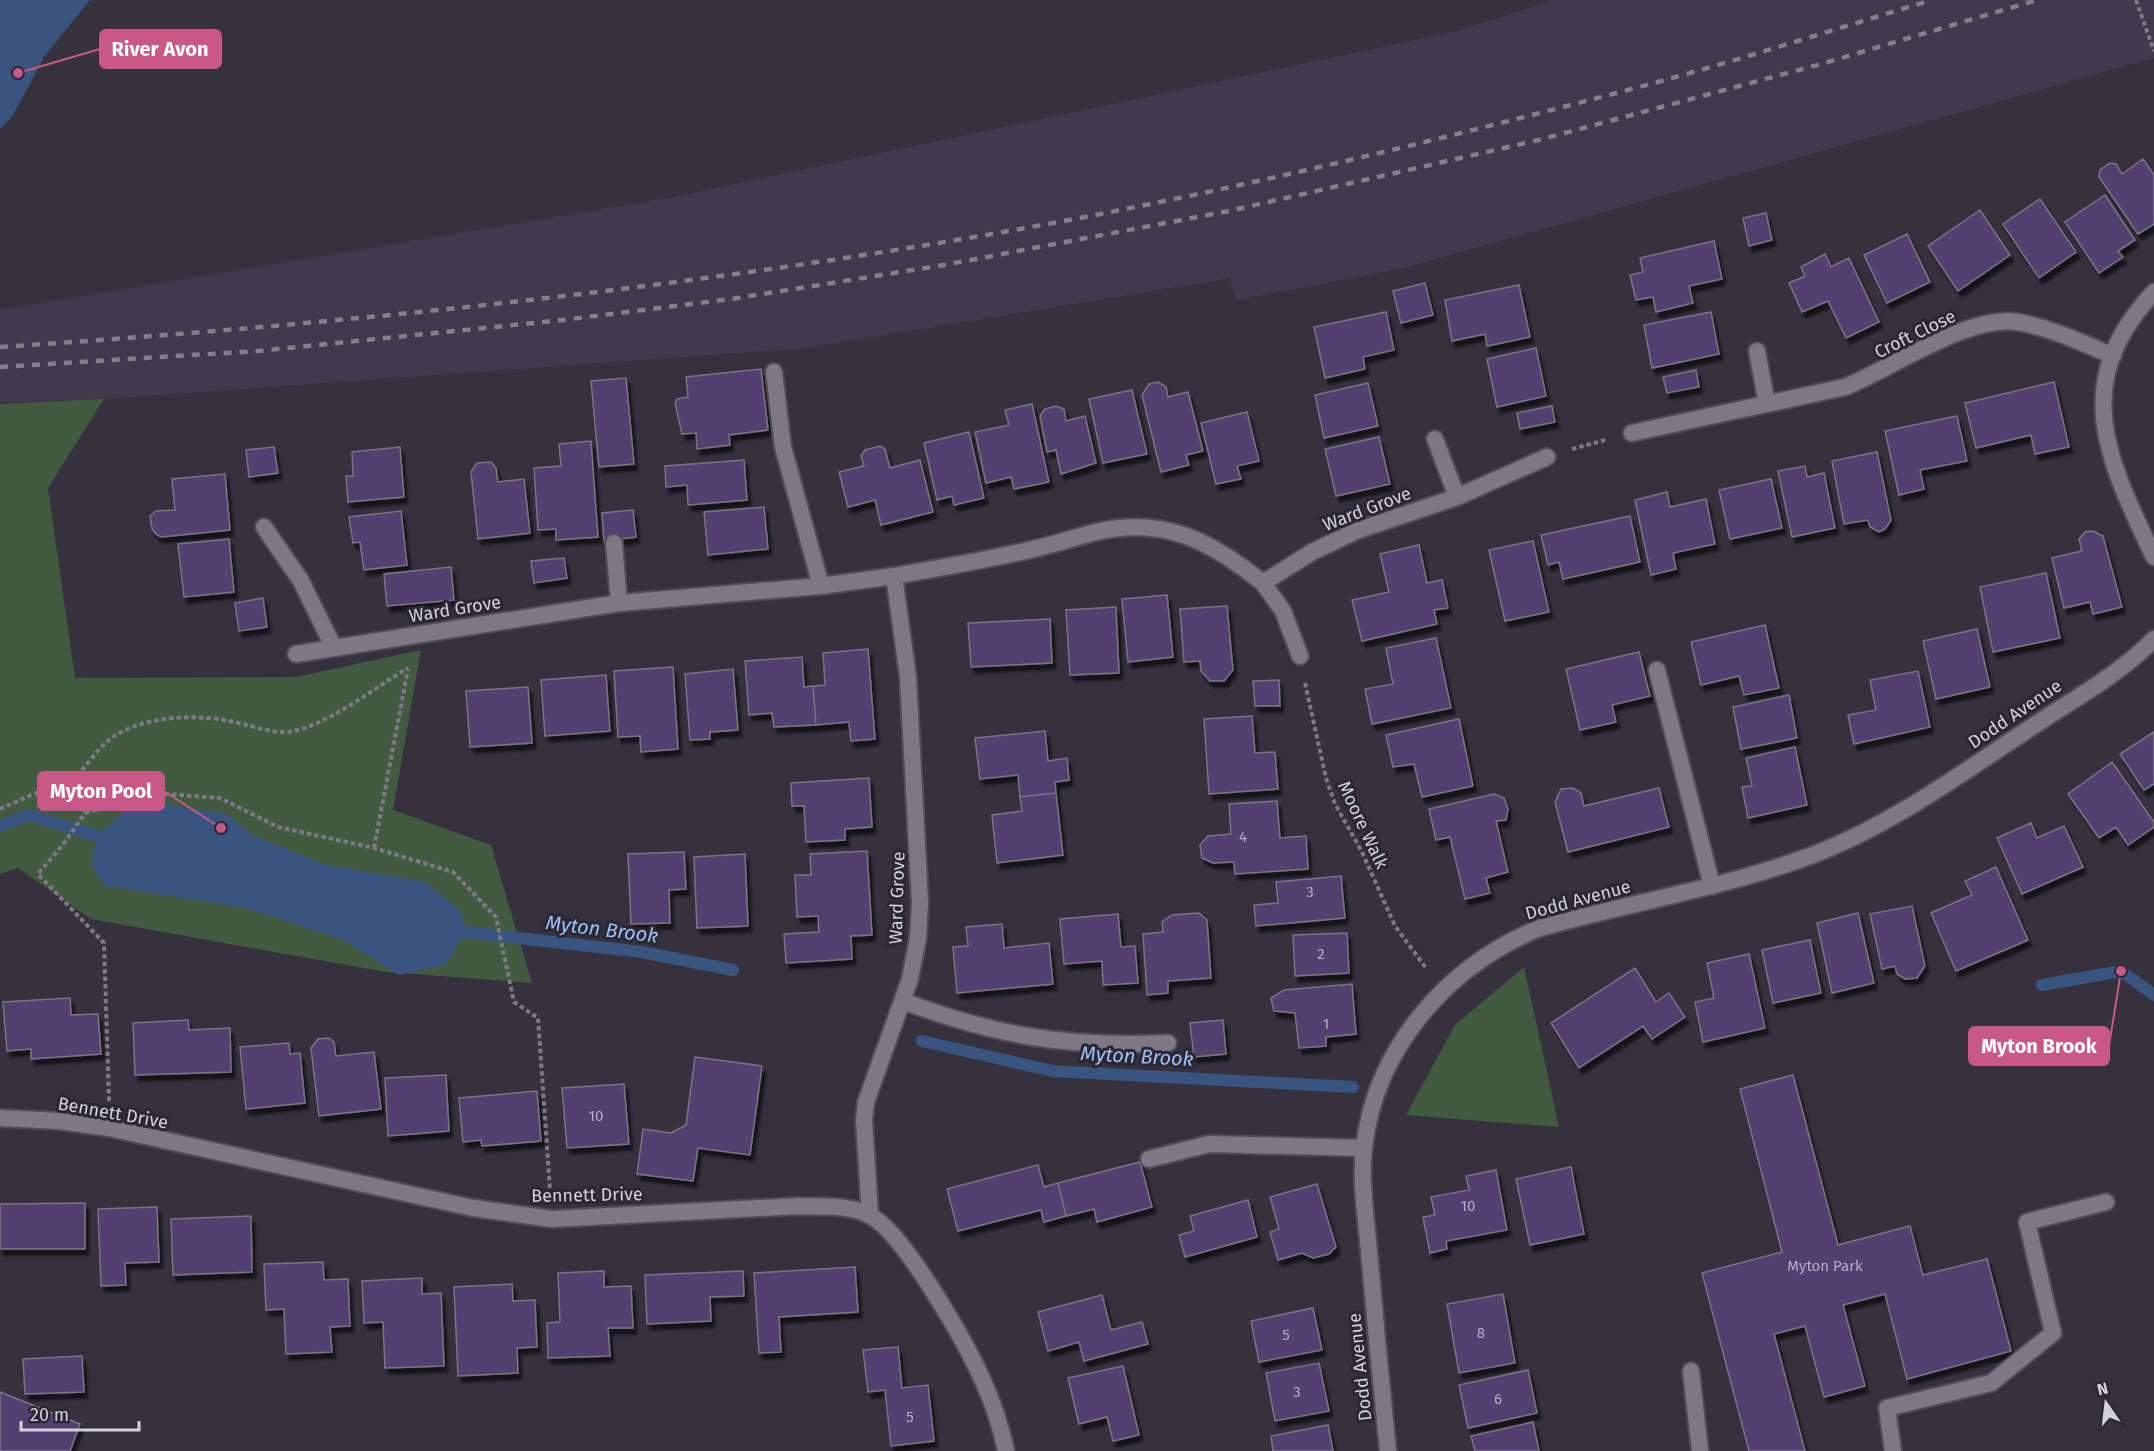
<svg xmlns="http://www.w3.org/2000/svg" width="2154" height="1451" viewBox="0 0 2154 1451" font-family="'Fira Sans',sans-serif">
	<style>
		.built { fill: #403a4c }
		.green { fill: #425a40 }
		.water { fill: #39547f }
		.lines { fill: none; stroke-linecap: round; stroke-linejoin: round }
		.stream { stroke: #39547f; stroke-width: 12 }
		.building { fill: #524170; stroke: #797583; stroke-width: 1.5; filter: url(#shadow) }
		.service-casing { stroke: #504d57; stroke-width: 20 }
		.minor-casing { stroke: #504d57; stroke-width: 20 }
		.path { stroke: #7d7a85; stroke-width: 4; stroke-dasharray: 4.5 3; stroke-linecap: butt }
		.service { stroke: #7c7886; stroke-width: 16 }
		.minor { stroke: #7c7886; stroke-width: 16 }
		.rail { stroke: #83808b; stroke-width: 4.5; stroke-dasharray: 8 8; stroke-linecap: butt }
		.labels { text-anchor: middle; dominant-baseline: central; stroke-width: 6; stroke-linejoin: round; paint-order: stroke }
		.number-label { font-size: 15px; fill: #b4aec0 }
		.street-label { font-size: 18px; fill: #d4d2da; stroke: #2b2733 }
		.water-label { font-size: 20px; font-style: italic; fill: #9ec0f8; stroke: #2b2733 }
		.leader { fill: none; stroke: #c85987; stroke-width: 2 }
		.callout-dot { fill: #c85987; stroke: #2b2733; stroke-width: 2 }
		.callout { fill: #c85987; stroke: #c85987; stroke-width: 2 }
		.callout-label { font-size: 20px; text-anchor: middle; font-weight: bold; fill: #fff }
	</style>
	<defs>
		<filter id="shadow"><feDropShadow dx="3.5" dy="6" stdDeviation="1.5" flood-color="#0009"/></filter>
	</defs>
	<rect width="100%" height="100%" fill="#35313e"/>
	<path class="built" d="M1554 0H2154V58L1400 269 1236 300 1230 278 806 348 104 399 0 403V310L669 198 1457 31Z"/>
	<path class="green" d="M104 399 48 488 75 678 296 677 421 650 393 810 491 845 532 983 386 972 91 919 18 868 0 874V404Z
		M1524 967 1559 1127 1406 1115 1455 1025Z"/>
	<path class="water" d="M0 0H90L44 57 12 117 0 129Z
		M161 803 226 814 252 835 327 865 425 882 462 912 465 932 446 965 399 975 341 939 247 908 105 886 91 865 97 836 124 811Z"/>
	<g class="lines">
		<path class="stream" d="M0 826 29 815 97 836
			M465 932 642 952 733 970
			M2042 985 2121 971 2154 995
			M922 1041 1052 1071 1353 1087"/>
	</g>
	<path class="building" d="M2143 159 2154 175V224L2138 234 2099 177 2100 170 2110 163 2116 164 2122 174Z
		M2105 195 2135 240 2118 251 2123 257 2099 273 2065 222Z
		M2040 199 2076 252 2039 278 2003 224Z
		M1980 210 2010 255 1958 291 1928 246Z
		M1766 213 1772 240 1749 246 1743 218Z
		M1907 234 1930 282 1887 303 1864 255Z
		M1714 241 1722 279 1689 286 1693 303 1656 312 1653 297 1636 300 1630 275 1643 272 1640 258Z
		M1825 254 1831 267 1849 258 1879 322 1846 338 1828 301 1802 312 1789 283 1805 276 1801 267Z
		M1425 283 1433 315 1401 323 1393 291Z
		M1519 285 1530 337 1487 346 1485 334 1452 341 1445 300Z
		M1386 312 1394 350 1363 357 1365 369 1325 378 1314 327Z
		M1711 312 1719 354 1652 368 1644 325Z
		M1536 348 1546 396 1497 407 1487 359Z
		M761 369 768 430 729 435 730 445 697 449 696 433 682 434 675 403 677 399 688 397 686 377Z
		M1696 370 1699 387 1667 393 1663 377Z
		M626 378 634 464 599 467 591 381Z
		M1158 382 1166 387 1168 397 1188 392 1203 451 1186 455 1189 465 1161 472 1142 395 1149 384Z
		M2054 382 2069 447 2035 454 2031 435 1976 448 1965 403Z
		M1368 383 1378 426 1324 438 1315 395Z
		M1132 390 1147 454 1103 463 1089 399Z
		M1032 404 1049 482 1014 489 1011 477 986 483 975 432 1009 425 1005 410Z
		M1056 406 1064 409 1066 421 1085 416 1096 463 1061 474 1056 450 1047 452 1040 416 1045 409Z
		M1552 406 1555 422 1520 429 1517 413Z
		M1247 412 1259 461 1237 466 1241 479 1216 484 1201 423Z
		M1957 416 1967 461 1920 470 1924 489 1899 495 1885 431Z
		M969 432 984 498 954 505 952 496 937 500 924 443Z
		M1379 437 1390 484 1336 496 1325 449Z
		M591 441 598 537 556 540V529L538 530 534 468 561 466 559 444Z
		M880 446 885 449 890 468 920 460 933 512 881 525 875 500 848 507 839 472 864 466 861 456 865 450Z
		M274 447 278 473 249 477 246 450Z
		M400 447 404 497 348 502 346 476H353L352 452Z
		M1877 452 1891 520 1885 529 1879 532 1870 527 1868 520 1844 524 1832 461Z
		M744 460 747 500 688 505 687 485 666 487 665 466Z
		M491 462 496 468 498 482 524 479 530 533 478 539 471 472 477 463Z
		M1805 466 1807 477 1824 473 1835 528 1792 537 1778 471Z
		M225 474 230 530 161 537 157 535 152 529 150 516 156 511 175 510 172 479Z
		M1771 479 1782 528 1730 539 1719 490Z
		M1667 492 1670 507 1706 499 1715 544 1673 553 1676 569 1651 575 1635 500Z
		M764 507 768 549 708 555 704 512Z
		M633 510 636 537 604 541 602 513Z
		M401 511 407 565 364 570 360 542 353 543 349 517Z
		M1630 516 1640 562 1563 579 1559 562 1548 565 1541 535Z
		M2093 531 2103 536 2122 607 2093 614 2090 602 2064 608 2052 558 2082 551 2079 539 2085 532Z
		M229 539 234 592 184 597 178 544Z
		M1533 541 1549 612 1505 621 1489 550Z
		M1419 545 1427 583 1442 580 1448 608 1434 610 1437 624 1362 641 1352 600 1389 592 1380 554Z
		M564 558 567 578 534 583 531 561Z
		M451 567 454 600 387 606 384 574Z
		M2046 573 2060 638 1993 652 1980 587Z
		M1167 595 1173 657 1128 662 1122 599Z
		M263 598 267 627 239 631 235 603Z
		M1227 606 1233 670 1224 681H1210L1201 671 1200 661 1184 662 1180 609Z
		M1116 607 1119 673 1070 675 1066 610Z
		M1050 619 1052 663 971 667 968 623Z
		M1765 625 1779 688 1744 695 1739 676 1701 685 1691 642Z
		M1977 629 1990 687 1936 699 1923 641Z
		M1436 638 1451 708 1372 724 1365 689 1393 684 1386 648Z
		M868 649 875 739 851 741 849 722 816 725 813 686 825 685 823 653Z
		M1639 652 1650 696 1612 705 1616 722 1580 730 1566 669Z
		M802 657 804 687 813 686 816 725 774 727 772 713 749 715 745 661Z
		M673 667 678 749 641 752 640 736 618 737 614 671Z
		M733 669 738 730 710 732V739L690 740 685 674Z
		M1918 671 1930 727 1854 744 1848 715 1876 710 1870 680Z
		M606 675 610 731 545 736 541 680Z
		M1279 680 1280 706H1255L1253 681Z
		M528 687 532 743 470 747 466 691Z
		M1789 695 1797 738 1741 749 1733 707Z
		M1252 716 1255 753 1275 752 1278 789 1209 794 1204 719Z
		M1459 719 1473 786 1422 797 1414 764 1393 767 1386 735Z
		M1045 731 1048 761 1067 758 1069 780 1055 782 1056 793 1020 797 1018 775 980 779 975 738Z
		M2154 732V784L2144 790 2120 754Z
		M1795 747 1807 805 1748 818 1742 787 1752 786 1746 758Z
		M2112 762 2154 822V827L2128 845 2116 827 2099 838 2068 794Z
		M869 778 872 827 845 829V840L806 842 804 806H792L791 783Z
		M1573 788 1581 793 1584 806 1659 788 1669 827 1568 852 1555 802 1561 789Z
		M1056 793 1063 855 997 863 992 815 1022 811 1020 797Z
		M1494 794 1504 798 1508 809 1506 820 1496 821 1508 872 1486 878 1490 893 1465 899 1450 837 1436 840 1429 809Z
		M1277 801 1280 838 1306 836 1308 869 1235 874 1234 862 1213 863 1202 858 1200 845 1208 836 1231 834 1229 804Z
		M2031 823 2037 838 2064 826 2083 867 2022 894 1997 838Z
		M867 851 872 935 851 936 852 959 786 963 784 934 819 932 818 916 797 917 795 875H811L810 854Z
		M684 852 686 889 669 890 670 923 631 924 628 854Z
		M745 854 748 926 697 928 694 857Z
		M1996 867 2028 940 1956 971 1931 913 1972 895 1965 881Z
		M1341 876 1345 918 1256 926 1254 905 1278 903 1276 882Z
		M1912 906 1925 966 1917 978 1905 979 1897 974 1895 966 1882 969 1870 914Z
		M1199 913 1207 920 1211 978 1168 981V993L1147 995 1143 934 1163 932 1162 922 1172 915Z
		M1858 913 1874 983 1832 993 1817 923Z
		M1118 914 1121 947 1135 946 1138 983 1103 985 1102 961 1064 964 1060 919Z
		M1002 924 1004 948 1049 943 1053 984 957 993 953 947 968 946 966 927Z
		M1347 933 1349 973 1295 976 1293 935Z
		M1810 940 1821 993 1773 1003 1762 950Z
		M1749 954 1765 1028 1703 1042 1695 1002 1714 998 1707 963Z
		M1635 968 1656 1002 1669 993 1685 1017 1652 1039 1643 1026 1579 1068 1551 1023Z
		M1352 984 1356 1034 1326 1037V1046L1299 1048 1295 1013 1274 1011 1271 998 1284 990Z
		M70 998 71 1015 98 1014 101 1054 31 1059V1049L7 1051 3 1002Z
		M188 1020 189 1030 230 1028 231 1072 135 1075 133 1023Z
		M1223 1020 1226 1054 1194 1057 1190 1023Z
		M329 1038 334 1042 336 1056 374 1052 381 1109 319 1116 311 1048 318 1039Z
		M289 1043 290 1054 300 1053 305 1103 246 1109 240 1047Z
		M695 1057 762 1066 750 1155 698 1148 693 1181 637 1174 643 1129 671 1133 686 1125Z
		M446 1075 449 1131 388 1136 385 1078Z
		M1793 1075 1838 1245 1910 1226 1923 1275 1987 1259 2011 1351 1907 1379 1885 1294 1843 1305 1865 1386 1824 1397 1805 1326 1774 1334 1805 1451H1749L1702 1273 1782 1252 1740 1089Z
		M624 1084 629 1144 567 1148 562 1088Z
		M537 1091 541 1141 482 1146 481 1140 463 1142 459 1098Z
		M1140 1162 1152 1207 1097 1222 1094 1209 1066 1216 1058 1183Z
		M1038 1165 1044 1187 1058 1183 1066 1216 1044 1222 1041 1210 958 1231 947 1189Z
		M1571 1167 1584 1234 1530 1245 1516 1179Z
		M1496 1170 1507 1230 1446 1241 1447 1249 1430 1253 1423 1217 1435 1215 1431 1197 1469 1190 1466 1176Z
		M1317 1184 1336 1247 1329 1254 1313 1258 1302 1253 1278 1260 1270 1232 1279 1229 1270 1197Z
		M1248 1200 1257 1237 1185 1257 1179 1235 1194 1231 1190 1216Z
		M85 1203V1249H0V1204Z
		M157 1207 159 1262 125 1263 126 1285 101 1286 98 1209Z
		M251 1216 252 1272 173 1275 171 1219Z
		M323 1262 324 1280 348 1279 350 1326 330 1327 332 1352 286 1354 284 1309 266 1310 264 1264Z
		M855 1267 858 1312 779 1317 781 1352 759 1353 754 1273Z
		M604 1271V1287L631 1286 633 1328H608L610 1356 548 1358 547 1323 560 1322 558 1273Z
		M743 1271 744 1296 710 1297 711 1321 647 1324 645 1275Z
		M422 1278V1294L441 1293 444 1366 385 1368 383 1322 364 1323 362 1281Z
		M512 1284 513 1301 535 1300 537 1347 517 1348 518 1373 458 1376 454 1287Z
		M1503 1294 1515 1363 1459 1373 1447 1304Z
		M1102 1295 1111 1330 1142 1322 1148 1344 1084 1361 1079 1342 1048 1351 1038 1312Z
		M1313 1308 1322 1350 1259 1362 1251 1321Z
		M898 1347 902 1388 928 1385 934 1441 891 1446 885 1390 868 1392 863 1350Z
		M82 1356 84 1392 25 1394 23 1359Z
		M1319 1363 1329 1411 1275 1421 1266 1373Z
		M1123 1366 1139 1435 1113 1441 1107 1417 1079 1424 1068 1378Z
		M1528 1370 1537 1413 1468 1428 1459 1385Z
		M0 1392 80 1424 70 1451H0Z
		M1533 1422 1539 1451H1475L1471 1436Z
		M1328 1425 1333 1451H1273L1271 1436Z"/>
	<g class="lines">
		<defs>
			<path id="service" d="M774 372 783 447 821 586
				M264 527 301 581 334 648
				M1657 670 1712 886
				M903 1001C995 1036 1069 1048 1168 1043
				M1149 1159 1209 1144 1364 1148
				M1691 1371 1700 1451
				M1893 1451 1887 1408 1991 1383 2053 1333 2027 1222 2106 1202"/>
			<path id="minor" d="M2154 292C2068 383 2108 460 2154 557
				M1757 351 1767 404
				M1632 433 1845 387C1892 368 1969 314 2018 322 2051 328 2083 343 2113 356
				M1435 439 1457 497
				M614 543 619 603
				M894 576C938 568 982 561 1025 551 1049 546 1072 538 1096 532 1164 516 1211 541 1263 583L1312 552 1356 531 1457 497 1547 457
				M1263 583 1283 611 1300 656
				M296 654 619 603 821 586 894 576 908 677 920 902 918 938 910 979 866 1102 864 1120 870 1215
				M0 1118 59 1121 109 1128 473 1208 552 1219 798 1206C821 1207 850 1204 871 1216 905 1235 966 1343 983 1381 993 1403 1001 1427 1006 1451
				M1388 1451C1381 1384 1375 1318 1369 1251 1366 1218 1360 1180 1364 1147 1376 1047 1447 967 1537 929 1630 902 1727 888 1818 853 1894 823 1960 774 2029 729 2070 701 2119 675 2154 639"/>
		</defs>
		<use href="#service" class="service-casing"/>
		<use href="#minor" class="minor-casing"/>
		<path class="path" d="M2136 0 2154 51
			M1572 449 1605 440
			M1305 683 1326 778 1335 804 1362 852 1395 926 1426 968
			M0 809 79 774
			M85 813 152 793 220 798 278 827 374 848 453 872 496 917 514 1002 538 1018 550 1190
			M374 848 408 669
			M109 1101 104 943 38 874 65 842 85 813 79 774C88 763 98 749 109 740 138 717 189 714 224 720 245 723 266 733 287 732 323 729 377 686 408 668"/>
		<use href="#service" class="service"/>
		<use href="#minor" class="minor"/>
		<path class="rail" d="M0 347C333 325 663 291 992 234 1210 196 1425 144 1639 87 1737 61 1835 29 1932 0
			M0 367 258 351 563 320 738 298 944 265 1229 211 1539 140 1821 64 2037 0"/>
	</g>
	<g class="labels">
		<g class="number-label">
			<text x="1243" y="837">4</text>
			<text x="1310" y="892">3</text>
			<text x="1321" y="954">2</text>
			<text x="1326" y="1024">1</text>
			<text x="596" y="1116">10</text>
			<text x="1468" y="1206">10</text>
			<text x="1825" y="1266">Myton Park</text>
			<text x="1481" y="1333">8</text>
			<text x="1286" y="1335">5</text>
			<text x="1297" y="1392">3</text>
			<text x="1498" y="1399">6</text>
			<text x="910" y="1417">5</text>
		</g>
		<g class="street-label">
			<text transform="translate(1915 334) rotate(-26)">Croft Close</text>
			<text transform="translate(1367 509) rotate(-21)">Ward Grove</text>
			<text transform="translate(455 609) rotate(-9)">Ward Grove</text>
			<text transform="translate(2015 714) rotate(-34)">Dodd Avenue</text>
			<text transform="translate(1363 825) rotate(65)">Moore Walk</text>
			<text transform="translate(897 898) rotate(-88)">Ward Grove</text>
			<text transform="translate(1578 900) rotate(-15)">Dodd Avenue</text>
			<text transform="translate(113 1113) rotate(10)">Bennett Drive</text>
			<text transform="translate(587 1195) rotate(-1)">Bennett Drive</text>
			<text transform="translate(1360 1367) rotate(-96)">Dodd Avenue</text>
		</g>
		<g class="water-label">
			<text transform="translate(602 929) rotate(7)">Myton Brook</text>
			<text transform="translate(1137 1056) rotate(3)">Myton Brook</text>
		</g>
	</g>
	<path class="leader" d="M18 73L100 49M221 828L164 791M2121 971L2109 1046"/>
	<g class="callout-dot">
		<circle cx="18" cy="73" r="6"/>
		<circle cx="221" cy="828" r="6"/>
		<circle cx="2121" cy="971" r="6"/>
	</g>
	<g class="callout">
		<rect x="100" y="30" width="121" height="38" rx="6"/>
		<rect x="38" y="772" width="126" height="38" rx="6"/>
		<rect x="1969" y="1027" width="140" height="38" rx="6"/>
	</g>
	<g class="callout-label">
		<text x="160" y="56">River Avon</text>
		<text x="101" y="798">Myton Pool</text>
		<text x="2039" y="1053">Myton Brook</text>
	</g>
	<g transform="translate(2106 1403) rotate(346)" stroke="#2b2733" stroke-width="4.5" paint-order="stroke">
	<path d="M0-4.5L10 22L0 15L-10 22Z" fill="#d4d2da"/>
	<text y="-9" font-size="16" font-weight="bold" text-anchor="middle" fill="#d4d2da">N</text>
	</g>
	<path d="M21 1421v9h118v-9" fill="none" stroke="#d4d2da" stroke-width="3"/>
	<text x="30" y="1421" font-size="18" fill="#d4d2da" stroke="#2b2733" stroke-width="4.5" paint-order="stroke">20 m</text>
</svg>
